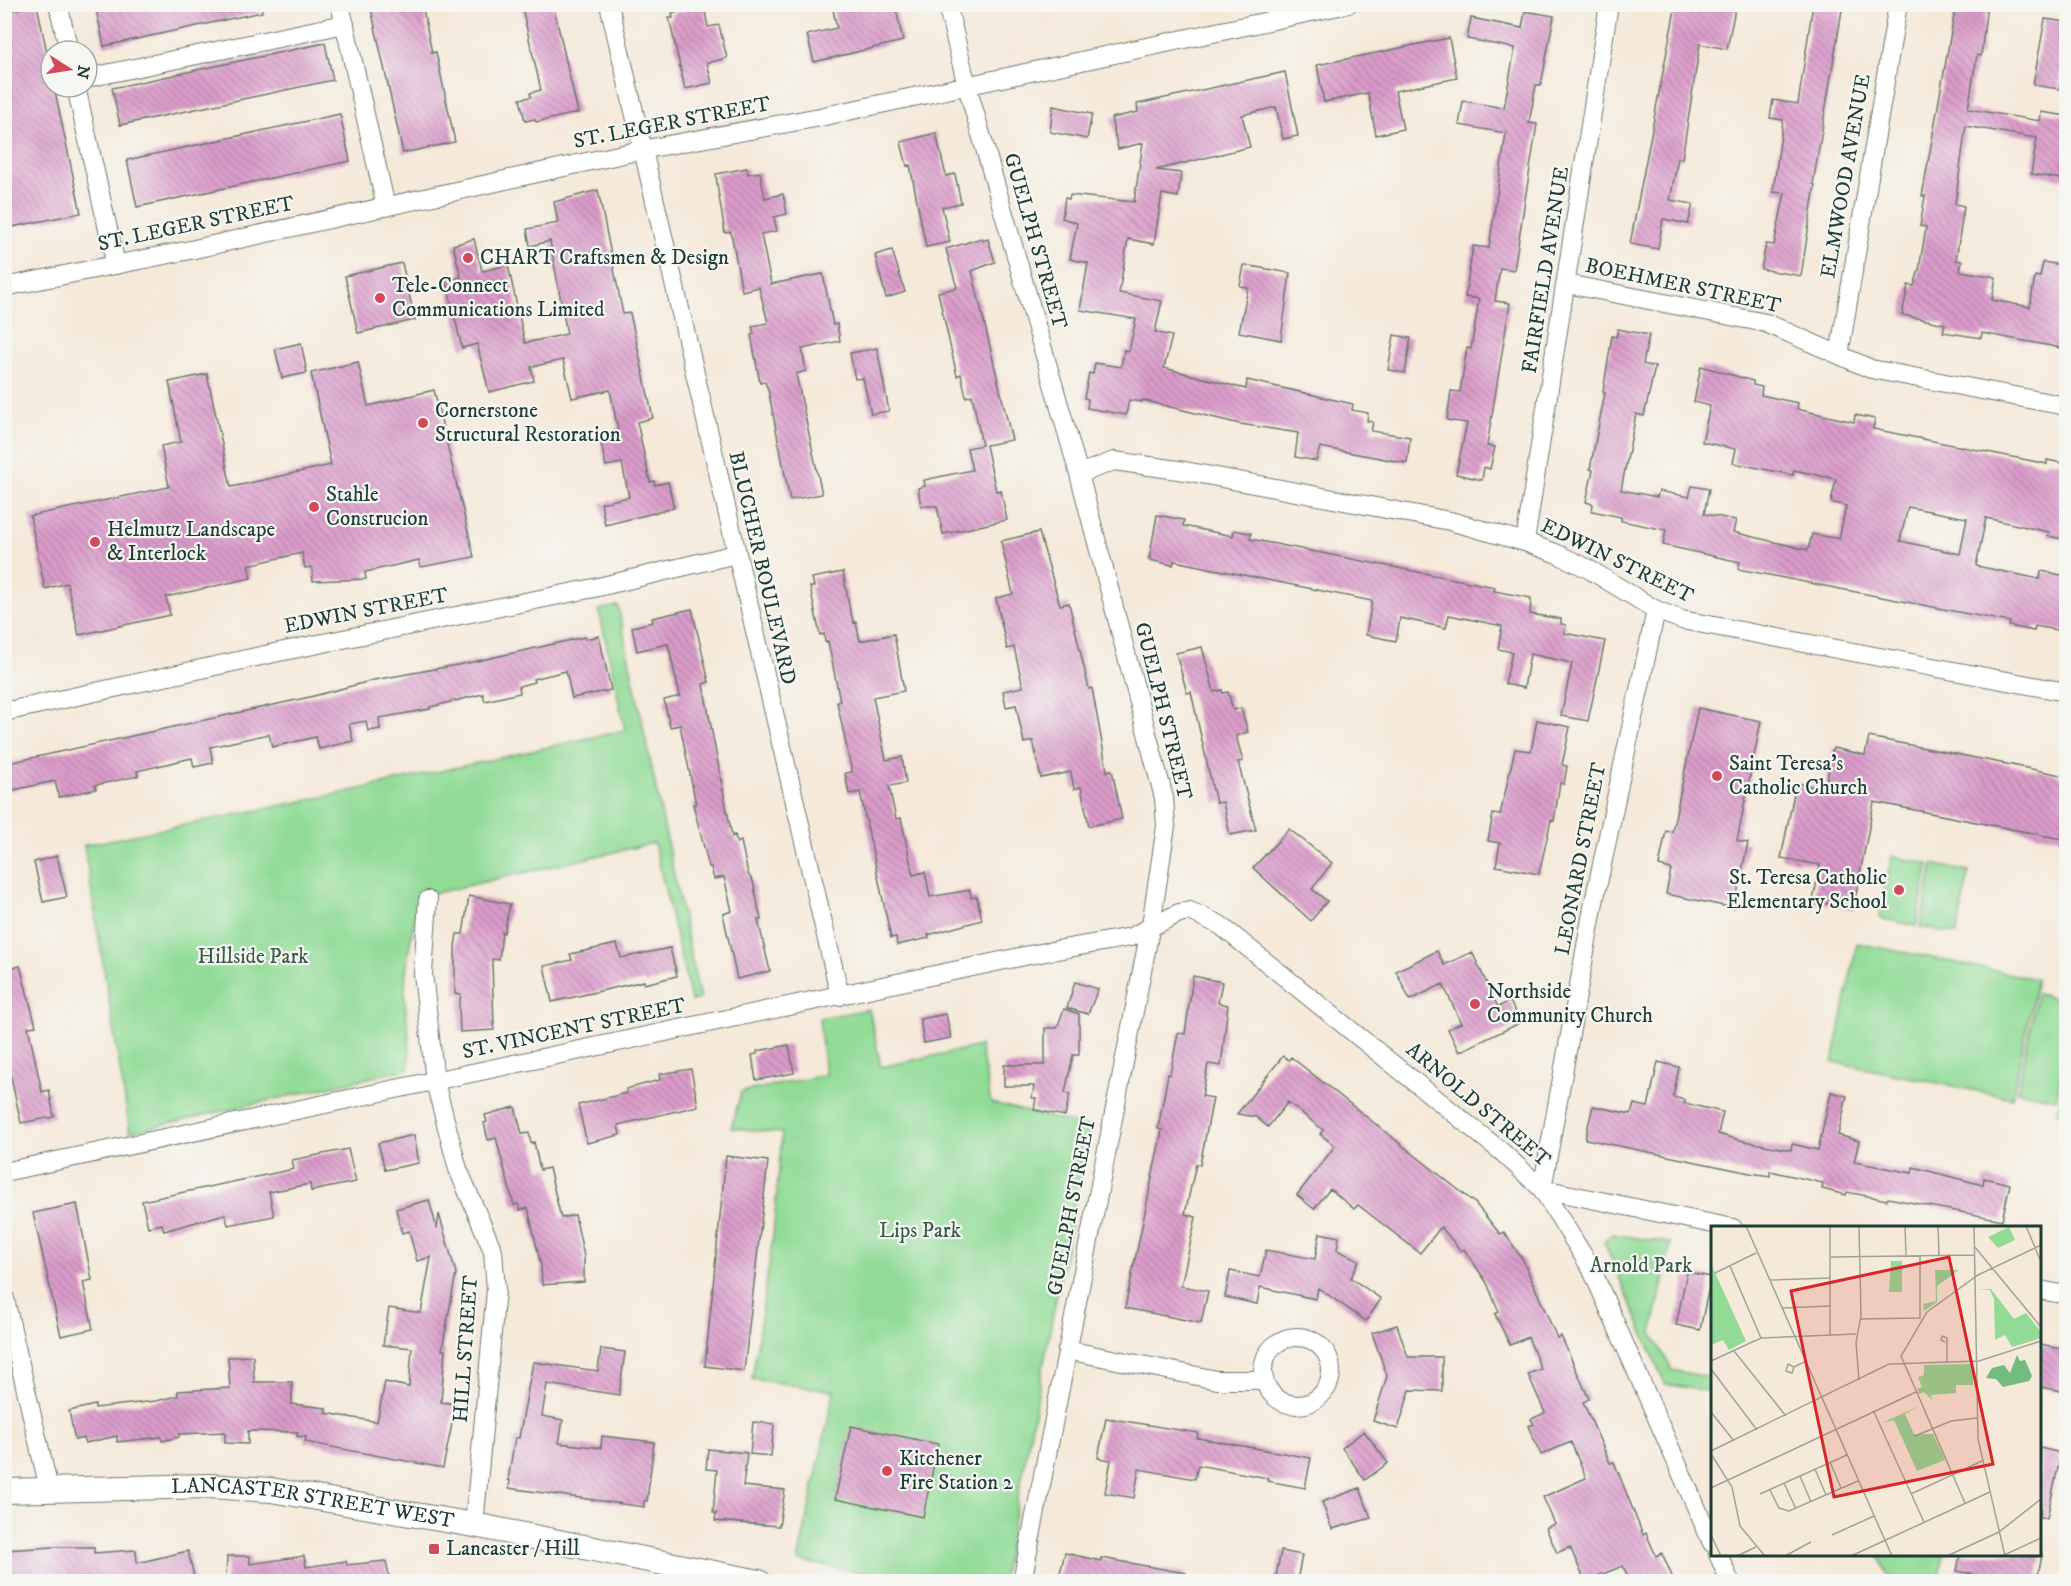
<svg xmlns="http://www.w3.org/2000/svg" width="2071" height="1586" viewBox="0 0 2071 1586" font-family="'IM FELL DW Pica',serif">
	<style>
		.park { fill: #91db96; stroke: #588c65; stroke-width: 1.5 }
		.building { fill: url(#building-back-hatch); fill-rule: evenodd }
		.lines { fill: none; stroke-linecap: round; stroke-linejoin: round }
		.minor-casing { stroke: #6a796e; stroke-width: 20 }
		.secondary-casing { stroke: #6a796e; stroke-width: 26 }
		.minor { stroke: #fff; stroke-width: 18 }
		.secondary { stroke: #fff; stroke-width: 24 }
		.poi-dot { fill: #d1495b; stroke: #f6f6f2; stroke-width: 2 }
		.labels { text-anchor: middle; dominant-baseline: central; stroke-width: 4.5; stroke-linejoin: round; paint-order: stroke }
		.street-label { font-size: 21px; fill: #1f3d34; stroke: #f6f6f2 }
		.poi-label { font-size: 21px; fill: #1f3d34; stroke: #f6f6f2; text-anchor: start }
		.park-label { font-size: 21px; fill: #365d48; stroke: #f6f6f2 }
		.inset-road { fill: none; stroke: #9fa497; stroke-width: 1.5 }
		.view { fill: #d62828; fill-opacity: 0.15; stroke: #d62828; stroke-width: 3 }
		.inset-edge { fill: none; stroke: #1f3d34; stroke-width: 3 }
	</style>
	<defs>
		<pattern id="building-back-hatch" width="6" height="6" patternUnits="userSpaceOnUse" patternTransform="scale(1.5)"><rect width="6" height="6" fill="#db9bca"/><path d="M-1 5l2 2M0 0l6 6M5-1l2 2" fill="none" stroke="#b180a5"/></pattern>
	</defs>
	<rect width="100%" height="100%" fill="#f6f6f2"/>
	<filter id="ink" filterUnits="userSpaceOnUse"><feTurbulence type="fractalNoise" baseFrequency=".0167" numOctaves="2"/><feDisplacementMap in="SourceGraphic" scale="12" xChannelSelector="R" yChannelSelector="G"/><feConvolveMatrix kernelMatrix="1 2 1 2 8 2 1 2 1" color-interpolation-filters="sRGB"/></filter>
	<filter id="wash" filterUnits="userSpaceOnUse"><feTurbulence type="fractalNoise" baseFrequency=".008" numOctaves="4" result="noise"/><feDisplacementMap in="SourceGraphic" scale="24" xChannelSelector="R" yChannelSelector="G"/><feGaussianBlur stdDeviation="1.35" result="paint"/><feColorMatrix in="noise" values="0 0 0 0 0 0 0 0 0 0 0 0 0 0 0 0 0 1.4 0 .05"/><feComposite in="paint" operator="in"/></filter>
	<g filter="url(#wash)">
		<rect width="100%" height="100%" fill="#f5e9d9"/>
		<path class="park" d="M618 606 700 999 691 1001 654 843 449 890 418 897C413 929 405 962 405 994 405 1019 413 1044 408 1069L130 1132 84 845 333 795 625 730 599 610Z
			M1892 856 1929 864 1916 926 1879 918Z
			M1933 864 1969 872 1957 934 1920 927Z
			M1857 943 2037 979 2012 1098 1833 1062Z
			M2037 994 2066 1000V1050L2056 1099 2017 1091Z
			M869 1009 881 1067 980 1046 991 1103 1089 1127 1002 1581H906L798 1561 834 1391 752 1379 773 1236 782 1133 731 1128 741 1092 825 1075 819 1018Z
			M2066 1073V1115L2058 1113Z
			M1612 1234 1671 1243 1652 1333 1672 1370 1712 1378V1392L1665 1384 1604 1242Z
			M1879 1555H1944L1939 1581H1890Z"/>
		<g id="blocks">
			<path class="building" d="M118 4H261L262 12 104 46 96 9Z
				M370 4H422L432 53 436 52 455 142 403 153Z
				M521 4H553L578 113 536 122 535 119 525 121 520 99 531 97 530 93 541 90Z
				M855 4H895L903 41 814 62 807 35 837 28 833 10Z
				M1676 4H1736L1727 49 1700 44 1682 159 1678 158 1670 200 1693 204 1688 224 1663 219 1658 249 1630 244Z
				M1813 4H1843L1813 184 1815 185 1801 276 1761 269 1766 244 1774 245 1785 193 1773 192 1783 120 1770 118 1773 100 1798 104Z
				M1956 4H1987L1981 56 1977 55 1968 109 2040 121 2041 112 2067 116V180L2031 174 2037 138 1966 126 1955 204 1964 206 1956 260 1962 261 1960 271 1996 277 1992 300 2030 307 2035 276 2040 277 2043 262 2067 266V349L1982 333 1981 338 1943 332 1945 324 1902 315 1908 285 1914 286 1919 270 1926 227 1920 226 1925 196H1922Z
				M37 5 51 72V87H54L81 213 7 228 4 214V12Z
				M704 6 708 27 719 25 727 58 707 63 712 83 685 89 669 18H673L672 13Z
				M1525 11 1554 16 1541 85H1536L1529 123 1537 124 1514 270 1500 268 1495 301 1510 303 1487 446 1495 447 1490 469 1484 467 1482 480 1456 474 1467 423 1447 420 1451 391 1460 392 1467 348 1471 349 1479 299 1465 297 1473 246 1489 248 1506 133 1459 125 1463 101 1504 108 1515 48 1467 39 1471 18 1522 28Z
				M2045 19 2067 22V44L2059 89 2033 85Z
				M1449 38 1457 78 1395 91 1403 129 1376 135 1368 93 1324 102 1317 65Z
				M325 43 333 80 120 125 112 88Z
				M1285 72 1298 136 1283 139 1276 107 1242 115 1250 147 1156 170 1181 173 1178 197 1162 194 1154 244 1128 239 1119 293 1162 301 1155 332 1172 336 1164 368 1246 389 1247 380 1353 404 1352 410 1368 413 1367 421 1373 422 1371 431 1410 437 1407 463 1320 447 1316 461 1295 457 1298 433 1240 424 1142 400V402L1129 400 1126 415 1087 408 1088 399 1084 398 1089 373 1093 374 1095 363 1121 367 1124 350 1129 351 1136 319 1080 310 1088 263 1070 259 1077 223 1062 218 1065 198 1069 199 1070 195 1134 202 1143 143 1118 149 1111 118 1138 112 1137 104Z
				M1053 106 1092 114 1087 139 1050 132Z
				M340 114 350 161 137 207 127 160Z
				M936 133 946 176 955 174 961 203 942 207 950 242 926 247 910 165 907 166 901 142Z
				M747 168 748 174 760 172 765 198 783 194 787 214 774 217 777 231 761 234 771 284 823 274 833 325 837 324 840 341 802 349 806 371 796 374 822 494 790 500 768 389 765 382 760 383 751 335 754 334 752 326 768 323 759 287 742 291 731 232 725 233 717 184 716 174Z
				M598 190 623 314 630 313 653 418 637 422 650 482 654 481 655 485 668 482 674 508 605 525 601 503 629 497 622 463 606 466 599 434 618 430 610 390 572 398 563 360 531 367 534 381 489 392 477 344 462 348 446 280 461 277 453 245 474 239 482 271 508 265 525 343 567 334 550 241 530 246 527 229 558 223 554 202Z
				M982 238 983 241 988 239 995 262 972 271 1012 440 986 445 996 491 1001 490 1007 520 943 534 937 506H921L918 488 925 486 924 480 972 470 967 448 982 445 972 395 966 397 961 374 957 376 938 292 957 288 946 249Z
				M892 250 905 292 886 298 875 255Z
				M402 263 415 320 358 333 345 276Z
				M1244 265 1290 273 1281 340 1239 332 1248 288 1240 286Z
				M1618 329 1649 335 1643 364 1655 367 1644 416 1636 414 1621 490 1657 497 1659 491 1689 497 1692 486 1709 489 1704 514 1736 520 1733 532 1808 550 1812 534 1839 539 1846 506 1831 502 1836 479 1794 470 1793 475 1733 463 1736 449 1702 442 1710 406 1694 402 1701 366 1753 381V385L1762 387 1761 395 1798 403 1797 409 1854 422 1855 415 1875 419 1873 429 2042 463 2047 464V460L2067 464V540L2048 536 2049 532 1986 518 1976 566 2040 579 2041 571 2067 576V632L2035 626 2034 631 2009 626 2010 622 1738 569 1740 562 1663 545 1666 530 1621 521V517L1592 511 1593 504 1586 502 1593 470 1590 469 1605 393 1603 392 1612 336 1616 337ZM1908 507 1967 518 1960 554 1900 541Z
				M1394 335 1411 338 1405 373 1388 370Z
				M301 343 307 373 282 378 275 349Z
				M877 348 889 411 871 414 863 378 855 379 850 353Z
				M358 362 368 406 434 390 474 557 421 567 419 560 365 572 366 579 313 581 312 567 305 568 302 553 248 565 251 578 166 597 170 615 79 635 67 583 45 589 30 516 169 487 161 446 181 442 169 382 207 374 231 487 331 465 311 373Z
				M1157 515 1184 520 1183 526 1233 536 1234 530 1251 533 1250 539 1495 587 1494 591 1531 598 1530 614 1561 619V624L1566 625 1564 633 1605 641 1588 721 1561 716 1572 663 1530 654 1524 688 1505 684 1512 652 1498 649 1502 626 1449 615 1446 628 1400 618 1396 641 1366 635 1372 601 1174 561 1173 565 1149 560Z
				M1039 532 1060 605 1069 603 1089 689 1092 688 1107 771 1112 770 1122 819 1089 826 1081 787 1074 789 1071 772 1041 778 1033 741 1024 743 1016 705 1006 707 1003 691 1023 687 1014 647 1007 649 996 598 1013 594 1001 541Z
				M843 572 850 611 854 623 856 622 860 641 894 634 904 691 873 697 886 760 902 757 906 783 889 786 896 819 901 818 913 875 925 872 930 897 970 890 971 898 977 897 982 920 928 935 929 938 897 945 896 937 891 938 860 792 849 794 845 773 852 772 837 702 840 701 828 641 825 642 824 634 820 635 810 587H814L812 578Z
				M692 609 709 682 703 684 722 785 732 836 735 835 737 843 741 841 748 874 753 881 761 920H758L770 971 737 979 723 914 732 911 724 877 714 879 711 867H709L693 804H696L680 725 670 727 664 700 680 696 668 644 637 651 632 627 653 622 652 618Z
				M599 636 611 690 572 698 566 671 533 679 534 682 519 686 520 693 485 701 483 694 430 707V709L379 718 380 729 368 731 366 721 349 724 353 741 319 749 316 737 272 747 269 734 210 747 213 763 194 767 192 758 137 771 138 776 95 785 96 789 59 797 55 781 4 792V764L310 697 374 680 468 663 585 637V639Z
				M1202 647 1214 692 1222 690 1223 693 1228 692 1233 710 1241 708 1248 732 1236 736 1243 761 1238 762 1256 830 1230 835 1223 802 1216 803 1191 692 1187 693 1176 653Z
				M1698 708 1761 721 1737 841 1748 843 1734 908 1666 894 1671 869 1659 866 1666 831 1672 832Z
				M1537 720 1570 727 1562 765 1567 766 1564 784 1560 783 1554 821 1551 820 1539 874 1496 866 1500 843 1488 841 1493 814 1500 815 1515 749 1531 751Z
				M1869 737 2067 776V840L1874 802 1853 909 1813 901 1820 865 1781 858 1796 783 1825 789 1833 748 1865 755Z
				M1289 829 1332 863 1312 889 1327 901 1311 921 1253 868Z
				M57 856 67 897 43 902 34 862Z
				M469 896 510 904 504 933 502 932 499 960 492 959 494 1030 460 1032 459 1006 461 994H455V947L457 934H463Z
				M617 944 621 958 670 948 677 976 644 984V981L552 1002 544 966 572 960 570 954Z
				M1437 951 1444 965 1472 952 1498 1007 1510 1001 1520 1023 1459 1052 1448 1029 1461 1023 1443 984 1410 1000 1396 971Z
				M20 966 36 1026 28 1027 42 1092 49 1090 54 1117 21 1123 4 1046V970Z
				M1193 976 1222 982 1218 1003 1228 1005 1221 1066 1208 1064 1202 1096 1213 1098 1200 1165 1196 1164 1185 1214 1196 1217 1181 1286 1208 1291 1201 1323 1125 1308 1162 1130 1158 1129 1168 1074H1170L1178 1033 1185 1034Z
				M1075 982 1098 989 1088 1014 1067 1008Z
				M1064 1009 1079 1014V1055H1073L1065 1093 1070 1094 1065 1116 1034 1110 1036 1098H1032L1034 1086H1004V1065H1045V1028H1057Z
				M946 1014 951 1038 924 1043 920 1019Z
				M789 1045 794 1073 756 1080 752 1055 757 1054V1051Z
				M1283 1056 1289 1060 1291 1057 1475 1203 1500 1234 1504 1232 1523 1260 1557 1338 1561 1336 1589 1399 1583 1402 1610 1463 1614 1462 1643 1535 1646 1533 1656 1556 1662 1553 1674 1581H1630L1623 1566 1585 1581 1570 1547 1557 1553 1546 1528 1555 1524 1543 1497 1586 1478 1571 1442 1541 1455 1528 1426 1534 1424 1531 1419 1545 1413 1528 1374 1541 1369 1528 1337 1510 1345 1495 1314 1499 1312 1487 1283 1464 1249 1461 1251 1441 1227 1420 1253 1358 1205 1354 1209 1330 1189 1314 1209 1297 1195 1335 1146 1320 1134 1323 1130 1288 1102 1268 1127 1256 1117 1237 1114Z
				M1658 1062 1679 1067 1673 1097 1685 1100 1684 1103 1723 1112 1718 1134 1739 1140 1791 1150 1792 1144 1818 1150 1831 1092 1847 1096 1838 1135 1859 1141 1854 1162 1912 1173 1913 1167 1983 1185 1984 1178 2010 1184 2002 1220 1888 1198 1887 1200 1847 1192 1846 1195 1822 1189 1823 1183 1770 1171V1176L1750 1173 1585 1139 1593 1106 1631 1114 1634 1104 1648 1107Z
				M691 1069 698 1106 618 1125 620 1135 587 1143 578 1105 627 1093 626 1089 660 1080 659 1074Z
				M515 1107 522 1134 529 1133 531 1143 534 1142 540 1170 549 1168 561 1218 575 1215 584 1256V1282L542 1285 541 1266 528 1208 520 1210 518 1204 514 1205 496 1138 488 1140 484 1123 487 1122 485 1115Z
				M414 1135 419 1163 385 1170 378 1143Z
				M348 1149 356 1182 311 1191 310 1184 269 1192 274 1216 228 1225 225 1214 164 1231 162 1224 148 1227 142 1201 294 1169 292 1160Z
				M726 1156 768 1161 744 1371 705 1366Z
				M429 1200 437 1229 439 1214 456 1273 442 1350H445L441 1402 456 1404 443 1468 305 1442 306 1437 297 1436 298 1432 248 1431V1444L225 1443V1432L179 1434V1437L162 1441 161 1437 117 1442V1436L85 1443 84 1438 75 1440 69 1411 95 1405V1408L156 1401 178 1396V1391L230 1388 228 1357 253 1356 254 1382H292V1404L326 1408V1413L377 1422 385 1382 409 1387 412 1348 383 1345 389 1308 421 1313 431 1257 417 1261 409 1231 402 1233 396 1209Z
				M77 1204 92 1280 83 1282 93 1329 61 1336 33 1213Z
				M1320 1233 1339 1237 1337 1250 1359 1260 1351 1278 1381 1299 1366 1321 1318 1288 1316 1299 1260 1287 1257 1304 1225 1297 1230 1271 1260 1277 1266 1250 1315 1259Z
				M1687 1272 1711 1277 1700 1330 1676 1325Z
				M1397 1325 1408 1357H1442V1391L1410 1390 1398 1429 1373 1421 1387 1376 1372 1333Z
				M2040 1345 2067 1350V1392L2040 1387Z
				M601 1349 625 1352 619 1395 547 1384 542 1416 563 1420 559 1443 601 1448 602 1436 654 1442 647 1501H644V1507L509 1488 510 1480H508L515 1438H519L533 1362 598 1371Z
				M1106 1418 1198 1433 1197 1438 1311 1458 1305 1488 1267 1481 1268 1478 1198 1465 1195 1479 1139 1469 1134 1498 1105 1493 1111 1460 1098 1458Z
				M753 1422 774 1424 771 1456 750 1454Z
				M851 1426 938 1444 923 1517 835 1499Z
				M1364 1431 1388 1463 1365 1480 1342 1448Z
				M2040 1448 2061 1453 2047 1518 2040 1517Z
				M708 1449 747 1453 743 1486 785 1490 779 1526 715 1521 716 1513H713L717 1470 706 1469Z
				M1360 1488 1371 1518 1332 1529 1322 1502Z
				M54 1547H94V1553L136 1550 137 1563 188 1551 195 1581H4V1550Z
				M1281 1551 1302 1555 1297 1581H1275Z
				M1065 1553 1101 1561V1558L1186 1573 1185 1581H1058Z
				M1960 1554H2042L2037 1581H1990L1991 1578 1957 1571Z
				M227 1556H250V1564L304 1556 306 1567 346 1561 347 1565 386 1561 390 1581H226Z"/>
		</g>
	</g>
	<g filter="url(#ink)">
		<use href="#blocks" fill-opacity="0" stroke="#6a796e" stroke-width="1.5"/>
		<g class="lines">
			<defs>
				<path id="minor" d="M58 4 69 51
					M340 4 386 207
					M609 4 840 996
					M947 4 967 86 1079 474 1164 798 1166 826 1151 925 1022 1582
					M87 78 345 24
					M76 87 116 265
					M1567 284 1766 323 1871 369 2066 406
					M4 287 190 250 641 150 820 117 1348 4
					M1839 355 1898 4
					M1079 474 1114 461 1185 471 1450 521 1525 542 1555 553 1587 568 1656 610 1682 620 2066 692
					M1525 542 1609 4
					M1656 610 1594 902 1542 1189 1733 1228
					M4 712 279 652 594 588 736 554
					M428 900 423 973 435 1082 458 1169 493 1251 496 1290 474 1525
					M4 1172 1029 955 1131 937 1179 913 1190 911 1220 925 1502 1152 1542 1189 1591 1268 1712 1543
					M2040 1290 2066 1295
					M4 1295 49 1489
					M1263 1371a34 34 0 1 1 68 0a34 34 0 1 1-68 0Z
					M1067 1350 1217 1380H1264
					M1718 1554 1730 1582"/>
				<g id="secondary">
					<path id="s1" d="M4 1491 209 1486 271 1490 474 1525 759 1582"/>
				</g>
			</defs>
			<use href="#minor" class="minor-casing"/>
			<use href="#secondary" class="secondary-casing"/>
			<use href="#minor" class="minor"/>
			<use href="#secondary" class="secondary"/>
		</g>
	</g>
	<g class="poi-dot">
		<circle cx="468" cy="258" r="6"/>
		<circle cx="380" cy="298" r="6"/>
		<circle cx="423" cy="423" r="6"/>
		<circle cx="314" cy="507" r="6"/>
		<circle cx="95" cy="542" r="6"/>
		<circle cx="1717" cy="776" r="6"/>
		<circle cx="1899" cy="890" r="6"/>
		<circle cx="1475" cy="1004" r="6"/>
		<circle cx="887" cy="1471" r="6"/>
		<rect x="428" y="1543" width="12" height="12" rx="3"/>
	</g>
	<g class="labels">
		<g class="street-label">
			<text transform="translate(672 123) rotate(-11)">ST. LEGER STREET</text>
			<text transform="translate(1846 176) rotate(-80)">ELMWOOD AVENUE</text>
			<text transform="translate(196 224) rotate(-12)">ST. LEGER STREET</text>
			<text transform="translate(1035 241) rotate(74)">GUELPH STREET</text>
			<text transform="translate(1546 270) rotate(-81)">FAIRFIELD AVENUE</text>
			<text transform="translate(1683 286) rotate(12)">BOEHMER STREET</text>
			<text transform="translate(1617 561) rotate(26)">EDWIN STREET</text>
			<text transform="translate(762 568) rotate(77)">BLUCHER BOULEVARD</text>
			<text transform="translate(366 611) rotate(-11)">EDWIN STREET</text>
			<text transform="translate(1163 711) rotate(76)">GUELPH STREET</text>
			<text transform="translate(1581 859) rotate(-79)">LEONARD STREET</text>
			<text transform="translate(574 1029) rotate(-12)">ST. VINCENT STREET</text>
			<text transform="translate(1478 1105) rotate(40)">ARNOLD STREET</text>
			<text transform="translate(1072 1206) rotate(-79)">GUELPH STREET</text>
			<text transform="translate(466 1349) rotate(-86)">HILL STREET</text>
			<text stroke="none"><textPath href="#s1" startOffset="310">LANCASTER STREET WEST</textPath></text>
		</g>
		<g class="poi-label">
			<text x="480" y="258">CHART Craftsmen &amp; Design</text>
			<text x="392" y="286">Tele-Connect<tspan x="392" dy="24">Communications Limited</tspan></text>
			<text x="435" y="411">Cornerstone<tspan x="435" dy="24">Structural Restoration</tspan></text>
			<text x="326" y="495">Stahle<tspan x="326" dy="24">Construcion</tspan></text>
			<text x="107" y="530">Helmutz Landscape<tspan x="107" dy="24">&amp; Interlock</tspan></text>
			<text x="1729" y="764">Saint Teresa's<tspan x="1729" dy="24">Catholic Church</tspan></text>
			<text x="1887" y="878" text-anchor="end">St. Teresa Catholic<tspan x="1887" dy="24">Elementary School</tspan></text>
			<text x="1487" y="992">Northside<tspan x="1487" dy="24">Community Church</tspan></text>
			<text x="899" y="1459">Kitchener<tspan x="899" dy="24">Fire Station 2</tspan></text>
			<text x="446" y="1549">Lancaster / Hill</text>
		</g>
		<g class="park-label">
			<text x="253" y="957">Hillside Park</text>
			<text x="920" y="1231">Lips Park</text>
			<text x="1641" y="1266">Arnold Park</text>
		</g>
	</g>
	<g transform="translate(1711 1226)">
		<rect width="330" height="330" fill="#f5e9d9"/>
		<path d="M306 129 309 135 314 134 321 150 318 155 292 161 285 153 275 152 281 142 293 139 299 147Z" fill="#74bb7f"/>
		<path d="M298 1 304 14 287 22 277 11ZM180 35H191V66H178ZM0 38 35 115 18 124 12 114 0 119ZM224 44H248L226 60V76L213 85 212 78 225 75ZM266 63H280L303 93 315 87 330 106V112L301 121 294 109 284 114 283 73 279 64ZM262 138V159H245V167L220 169 221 174 213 166 208 168 206 163 211 161 207 151 213 149V139ZM208 180 194 188 203 208H222L234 234 206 245 183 194 171 197Z" fill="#91db96"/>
		<path class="inset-road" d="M35 0 181 330M148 0 150 90 145 116 148 154M194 0 195 29M227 0 228 29M263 0 267 213 294 330M315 0 330 36M263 20 330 101M120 31 263 29M19 40 50 112M4 47 45 27M59 54 120 52M71 82 120 80M149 93 209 92V30M119 109V0M234 116 230 114 231 110 236 112V136M23 125 75 190M0 135 50 112 145 108M83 141 77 138 75 145 81 147 83 141 95 135M0 143 46 204M0 186 23 215M163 186 213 296M204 210 240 195 266 192M0 225 178 138 268 135 330 115M0 228 21 261 29 300 54 330M119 236 130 262M104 243 115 269M89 250 100 276M73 257 85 283M0 262 205 166M59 264 68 282 78 285 147 255M49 268 136 229M200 268 271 235M254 277 190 130 216 86 267 49 330 19M0 309 10 330M121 309 163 290M293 329 330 312M26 330 45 321M74 330 100 316M140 330 279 266M236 330 288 306 330 273"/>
		<path class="view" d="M238 31 282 238 123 271 80 65Z"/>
		<rect width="330" height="330" class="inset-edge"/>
	</g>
	<rect width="2071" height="1586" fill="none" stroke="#f6f6f2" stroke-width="24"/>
	<g transform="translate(69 69) rotate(102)"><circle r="28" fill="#f6f6f2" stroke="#a0aca6" stroke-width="1.5"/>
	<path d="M0-4.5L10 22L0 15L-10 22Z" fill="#d1495b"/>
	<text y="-9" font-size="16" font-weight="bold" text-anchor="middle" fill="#1f3d34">N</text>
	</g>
</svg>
